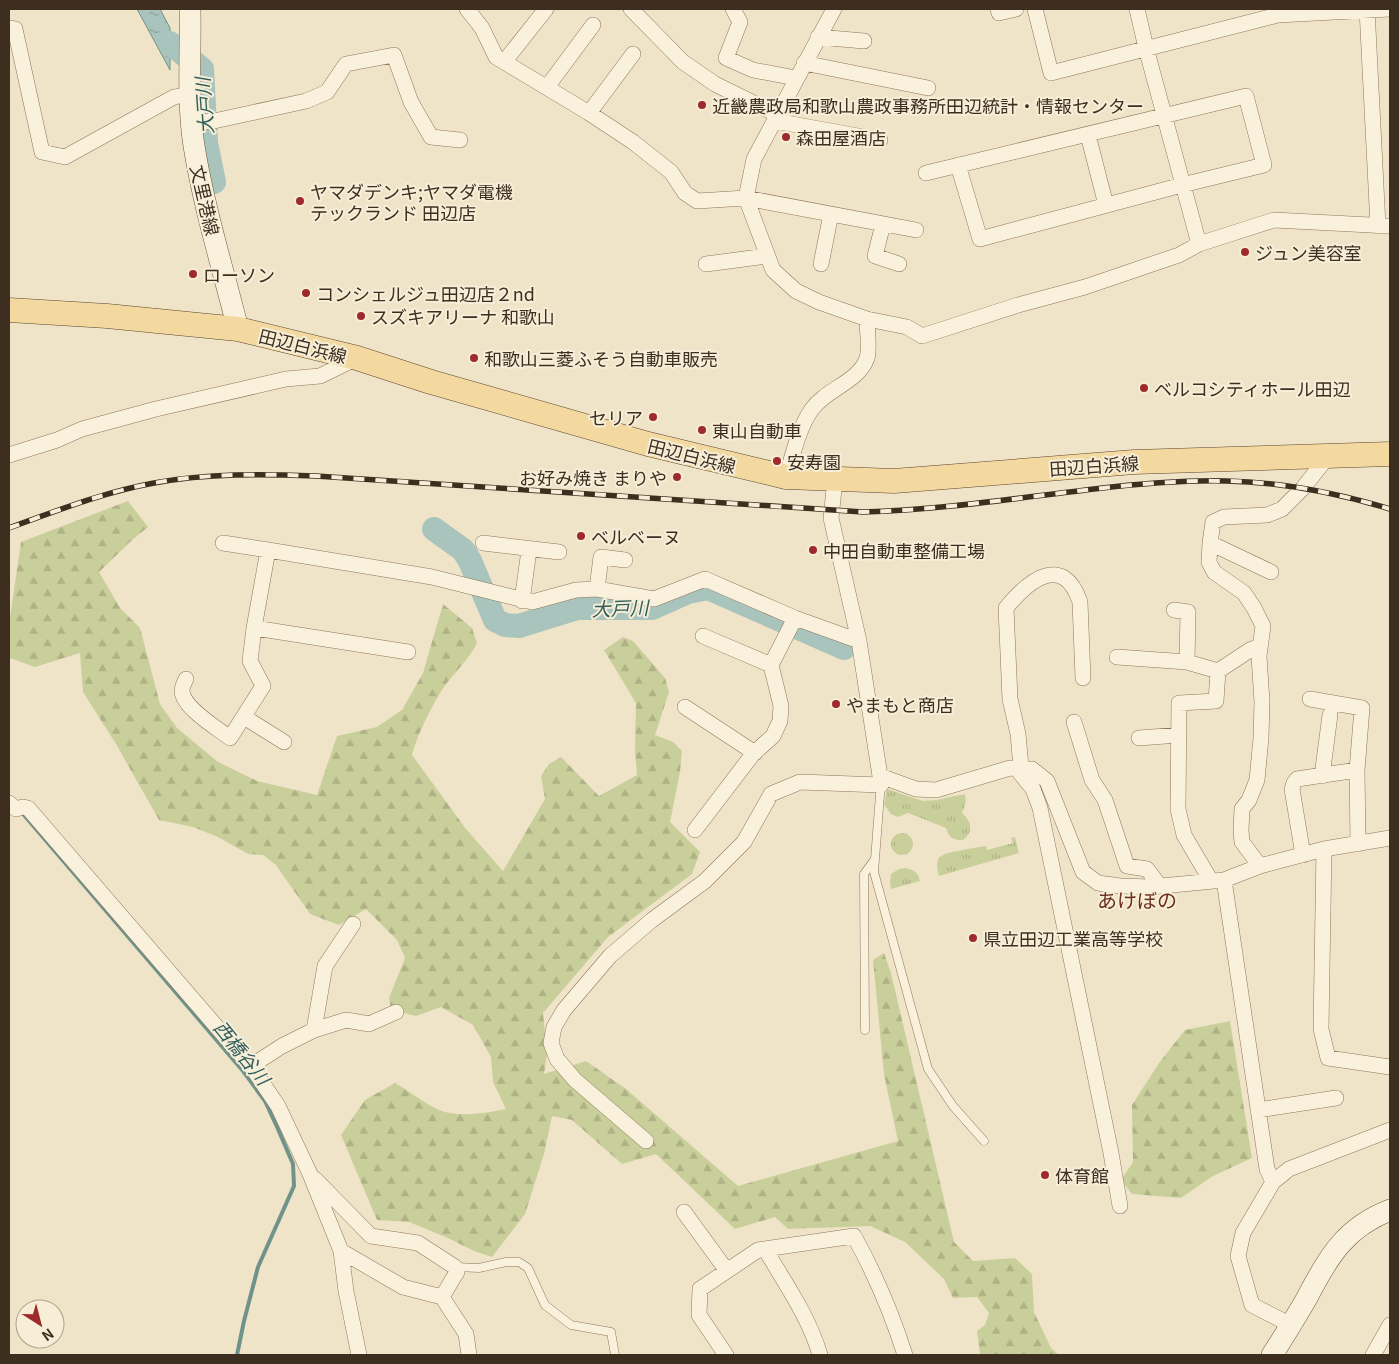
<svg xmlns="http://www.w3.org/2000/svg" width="1399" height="1364" viewBox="0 0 1399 1364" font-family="Georgia,'Noto Sans JP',serif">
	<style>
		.grass { fill: url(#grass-tufts) }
		.forest { fill: url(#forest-firs) }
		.water { fill: url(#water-ripples); stroke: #6f938a }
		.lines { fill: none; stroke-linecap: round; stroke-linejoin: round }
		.stream { stroke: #6f938a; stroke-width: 4 }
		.river { stroke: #a9c4bc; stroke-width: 24 }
		.lane-casing { stroke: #8d765c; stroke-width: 9 }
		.street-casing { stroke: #8d765c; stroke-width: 16 }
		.secondary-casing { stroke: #6f573f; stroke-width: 22 }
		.primary-casing { stroke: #5b4430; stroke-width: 25 }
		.lane { stroke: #faf1dc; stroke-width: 8 }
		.street { stroke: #faf1dc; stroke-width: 15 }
		.secondary { stroke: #faf1dc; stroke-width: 21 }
		.primary { stroke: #f3d9a0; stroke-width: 24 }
		.rail-casing { stroke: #3d2e20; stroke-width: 5.5 }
		.rail { stroke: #f7eed8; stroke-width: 4; stroke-dasharray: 11; stroke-linecap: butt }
		.poi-dot { fill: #9e2a2b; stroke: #f7eed8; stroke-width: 2 }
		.labels { text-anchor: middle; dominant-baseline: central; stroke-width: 4; stroke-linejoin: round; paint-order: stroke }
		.poi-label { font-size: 18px; fill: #3d2e20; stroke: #f7eed8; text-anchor: start }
		.street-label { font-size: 18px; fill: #3d2e20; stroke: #f7eed8 }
		.water-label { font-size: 19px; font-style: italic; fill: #2f5d5a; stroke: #f7eed8 }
		.quarter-label { font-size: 20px; fill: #6b2e1e; stroke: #f7eed8 }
	</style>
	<defs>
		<pattern id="grass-tufts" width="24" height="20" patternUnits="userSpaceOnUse" patternTransform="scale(1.25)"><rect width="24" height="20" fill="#c9cf9b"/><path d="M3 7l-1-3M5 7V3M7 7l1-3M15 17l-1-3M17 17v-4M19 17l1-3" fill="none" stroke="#aeb285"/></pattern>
		<pattern id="forest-firs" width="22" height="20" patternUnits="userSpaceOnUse" patternTransform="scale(1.25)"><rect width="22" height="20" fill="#c9cf9b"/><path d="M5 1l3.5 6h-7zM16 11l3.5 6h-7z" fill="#aeb285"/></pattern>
		<pattern id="water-ripples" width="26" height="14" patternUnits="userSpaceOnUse" patternTransform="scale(1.25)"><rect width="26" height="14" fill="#a9c4bc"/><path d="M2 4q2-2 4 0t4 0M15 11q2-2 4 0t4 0" fill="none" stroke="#8ba098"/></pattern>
	</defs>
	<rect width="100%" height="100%" fill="#f0e4c8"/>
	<path class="grass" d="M887 789 923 801 936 800 965 794 966 802 962 813C972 822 974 831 963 840 953 840 949 838 946 828L908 813 898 817 891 814 884 804Z
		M891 844a11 11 0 1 1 22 0a11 11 0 1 1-22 0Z
		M1015 837 1019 853 939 876C933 856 941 854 958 851 967 849 977 847 986 846L987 850 1013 843 1011 838Z
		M905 868C914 870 918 872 920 881L891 889 890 883 891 874 899 869Z"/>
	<path class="forest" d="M128 501 148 527 131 541 99 572 120 608 140 628 160 704 177 728 218 762 257 781 317 795 337 736 377 727 402 710 423 673 443 604 472 628 477 643C469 659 457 670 446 684 433 703 418 733 412 755L466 829 503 871 545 799 541 776 549 764 561 757 599 796 637 775 635 750 636 703 604 650 623 637 633 641 665 678 669 692 655 735 673 742 682 751 680 772 670 822 700 852 692 874 608 937 543 1013 547 1054 544 1074 586 1061 626 1089 738 1186 898 1141 884 1074 873 960 884 953 891 973 954 1242 973 1261 1015 1258 1032 1274 1034 1312 1051 1348 1059 1355H980L977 1331 985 1325 989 1313 977 1297 953 1298 944 1279 905 1242 870 1226 788 1229 775 1217 735 1229 656 1154 622 1164 572 1120 552 1116 544 1154 525 1214 492 1257 474 1251 448 1238 409 1222 377 1220 341 1135 365 1100 395 1083C409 1091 424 1103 439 1110 459 1118 486 1113 506 1109L493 1082 491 1057 473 1025 441 1007 416 1016 391 1010 389 998 405 958 397 940 366 909 339 925 310 914 276 865 263 855 248 854 218 837 193 827 159 820 116 744 83 692 80 653 35 667 10 658 9 624 21 542Z
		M1230 1021 1252 1158 1213 1176 1181 1198 1132 1194 1121 1180 1133 1162 1132 1105 1159 1063 1185 1030Z"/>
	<path class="water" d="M137 9H160L170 28V70Z"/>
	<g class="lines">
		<path class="stream" d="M24 815 243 1071 265 1101 278 1129 293 1164 294 1186 258 1267 244 1321 237 1355"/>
		<path class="river" d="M170 43 202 69 206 143 214 182
			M434 529 463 550 470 561 495 620 505 625 519 626 577 608H652L688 592 708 588 844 648"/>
		<defs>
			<path id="lane" d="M881 782 874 872 928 1069 953 1106 984 1141
				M865 1030 864 874 875 859
				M455 1267 479 1268 506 1262H519L528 1268 545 1305 571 1325 611 1332 615 1355"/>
			<path id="street" d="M467 9 482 28 496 57 589 113 633 142 671 172 685 193 697 201 746 198 916 230
				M631 9 683 62 715 84 778 115
				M733 9 740 22 726 58 753 70 796 78
				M834 9 754 159 746 198 773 270 796 291 819 302 867 319 907 327 922 336 1018 305 1085 287 1179 255 1199 244 1274 220 1390 226
				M998 9 999 13 1016 9
				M1035 9 1051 73 1278 15 1390 9
				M1137 9 1146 48 1199 244
				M1367 9 1378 226
				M9 28 15 29 42 152 65 157 174 97 190 94
				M818 37 864 41
				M504 62 546 9
				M804 63 928 88
				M547 87 593 25
				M589 113 633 54
				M775 121 880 140
				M191 123 214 121 306 101 327 92 346 64 394 55 411 102 431 137 460 140
				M1088 135 1106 205
				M926 173 1246 96 1264 165 1182 185 980 239 958 165
				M883 224 875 256 899 264
				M706 264 767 256
				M821 264 831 214
				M9 455 57 440 82 429 156 409 286 379 320 376 357 358
				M786 477C793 455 798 429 812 409 826 389 859 382 867 358 870 349 867 329 867 319
				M835 480 831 518 859 641 880 776 916 789 936 790 1010 768 1032 769 1047 781 1083 872 1098 883 1120 886 1151 887 1224 880 1260 866 1324 849 1390 838
				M223 543 268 550
				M483 543 559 552
				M1210 543 1271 572
				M597 589 601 557 625 560
				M522 601 529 550
				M1174 610 1188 612 1187 662
				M703 636 771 665
				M408 652 254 628 268 550 432 577 532 602 576 590 597 589 654 599 705 579 795 618 859 641
				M1117 657 1187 662 1218 671 1250 650 1260 646
				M186 679C184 683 182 687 182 691 183 708 217 728 230 738L263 686 250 661 254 628
				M1310 699 1362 708 1357 770 1358 844
				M685 707 755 753
				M244 717 284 742
				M1074 722 1092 780 1105 800 1127 866 1147 869 1160 886
				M1139 738 1179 735
				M1021 767 1018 734 1010 699 1006 608C1028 581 1063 552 1080 602L1083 678
				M1016 768 1033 789 1040 808 1111 1153 1120 1206
				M1322 776 1330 715
				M9 803 16 809 23 807 28 808 253 1069 278 1106 310 1174 341 1251 346 1291 359 1355
				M695 830 753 754 773 736 780 721 781 706 771 665 795 618
				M1324 849 1321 1029 1328 1058 1390 1067
				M1303 855 1292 789 1294 783 1297 779 1357 770
				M1260 866 1242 842 1241 830 1242 809 1249 800 1257 780 1261 738 1262 702 1259 656 1263 626 1254 608 1244 593 1214 572 1209 562 1210 543 1213 522 1224 517 1267 515 1282 509 1303 488 1329 455
				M1224 880 1267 1169 1273 1182
				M1211 881 1184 835 1178 809 1179 703 1216 701 1218 671
				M314 1030 325 966 353 924
				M251 1066 282 1046 314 1030 346 1020 369 1024 396 1012
				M1258 1110 1336 1098
				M646 1141 575 1080 557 1059 551 1043 554 1027 564 1010 610 956 652 920 705 881 744 842 771 794 800 782 881 785
				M315 1179 371 1236 418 1243 455 1267 457 1272 442 1297
				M684 1212 727 1271
				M765 1249C785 1283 809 1317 820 1355
				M341 1251 403 1287 442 1297 466 1334 469 1355
				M1291 1325 1252 1305 1238 1256 1243 1233 1273 1182 1289 1169 1390 1130
				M726 1355 699 1315 700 1289 758 1250 854 1236C875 1274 892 1314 905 1355
				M1373 1355 1390 1325"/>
			<path id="secondary" d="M190 9C191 54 187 101 194 146 204 208 223 269 238 329
				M1272 1355C1283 1338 1294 1320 1304 1303 1328 1259 1342 1229 1390 1210"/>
			<path id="primary" d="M9 310 107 316 238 329 357 358 431 382 648 444 786 477 894 481 1134 462 1390 454"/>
		</defs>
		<use href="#lane" class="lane-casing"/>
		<use href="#street" class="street-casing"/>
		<use href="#secondary" class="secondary-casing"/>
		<use href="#primary" class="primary-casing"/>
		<use href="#lane" class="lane"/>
		<use href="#street" class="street"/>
		<use href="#secondary" class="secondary"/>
		<use href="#primary" class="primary"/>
		<defs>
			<path id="rail" d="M9 528C56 511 104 492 154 483 208 473 262 474 316 476L863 512C940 510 1017 498 1094 489 1137 484 1182 480 1226 481 1282 482 1337 493 1390 509"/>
		</defs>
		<use href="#rail" class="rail-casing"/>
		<use href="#rail" class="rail"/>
	</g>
	<g class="poi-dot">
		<circle cx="702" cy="105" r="5"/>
		<circle cx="786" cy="137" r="5"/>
		<circle cx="300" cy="201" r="5"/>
		<circle cx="1245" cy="252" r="5"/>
		<circle cx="193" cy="274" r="5"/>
		<circle cx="306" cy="293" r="5"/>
		<circle cx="361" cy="316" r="5"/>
		<circle cx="474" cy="358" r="5"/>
		<circle cx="1144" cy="388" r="5"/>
		<circle cx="653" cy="417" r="5"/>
		<circle cx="702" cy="430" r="5"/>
		<circle cx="777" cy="461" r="5"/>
		<circle cx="677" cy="477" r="5"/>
		<circle cx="581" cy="536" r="5"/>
		<circle cx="813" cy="550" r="5"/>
		<circle cx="836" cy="704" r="5"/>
		<circle cx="973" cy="938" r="5"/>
		<circle cx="1045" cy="1175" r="5"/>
	</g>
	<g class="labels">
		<g class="poi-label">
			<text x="712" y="105">近畿農政局和歌山農政事務所田辺統計・情報センター</text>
			<text x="796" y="137">森田屋酒店</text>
			<text x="310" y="191">ヤマダデンキ;ヤマダ電機<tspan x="310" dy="21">テックランド 田辺店</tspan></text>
			<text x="1255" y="252">ジュン美容室</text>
			<text x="203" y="274">ローソン</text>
			<text x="316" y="293">コンシェルジュ田辺店２nd</text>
			<text x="371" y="316">スズキアリーナ 和歌山</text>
			<text x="484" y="358">和歌山三菱ふそう自動車販売</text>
			<text x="1154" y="388">ベルコシティホール田辺</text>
			<text x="643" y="417" text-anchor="end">セリア</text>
			<text x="712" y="430">東山自動車</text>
			<text x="787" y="461">安寿園</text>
			<text x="667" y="477" text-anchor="end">お好み焼き まりや</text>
			<text x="591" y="536">ベルベーヌ</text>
			<text x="823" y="550">中田自動車整備工場</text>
			<text x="846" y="704">やまもと商店</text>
			<text x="983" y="938">県立田辺工業高等学校</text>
			<text x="1055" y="1175">体育館</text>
		</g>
		<g class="street-label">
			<text transform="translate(206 200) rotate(77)">文里港線</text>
			<text transform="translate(303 345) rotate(14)">田辺白浜線</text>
			<text transform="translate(692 455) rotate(14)">田辺白浜線</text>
			<text transform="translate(1094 465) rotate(-4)">田辺白浜線</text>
		</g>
		<g class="water-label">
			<text transform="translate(203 106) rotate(-94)">大戸川</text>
			<text transform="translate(620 607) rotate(-2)">大戸川</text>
			<text transform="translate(243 1052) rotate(51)">西橋谷川</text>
		</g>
		<g class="quarter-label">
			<text x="1137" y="899">あけぼの</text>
		</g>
	</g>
	<rect width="1399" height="1364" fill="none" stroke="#3d2e20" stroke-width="20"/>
	<g transform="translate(40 1324) rotate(144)"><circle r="24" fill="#f7eed8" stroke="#ada18e"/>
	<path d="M0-4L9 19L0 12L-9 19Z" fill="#9e2a2b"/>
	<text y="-8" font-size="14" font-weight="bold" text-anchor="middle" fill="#3d2e20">N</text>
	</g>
</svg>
